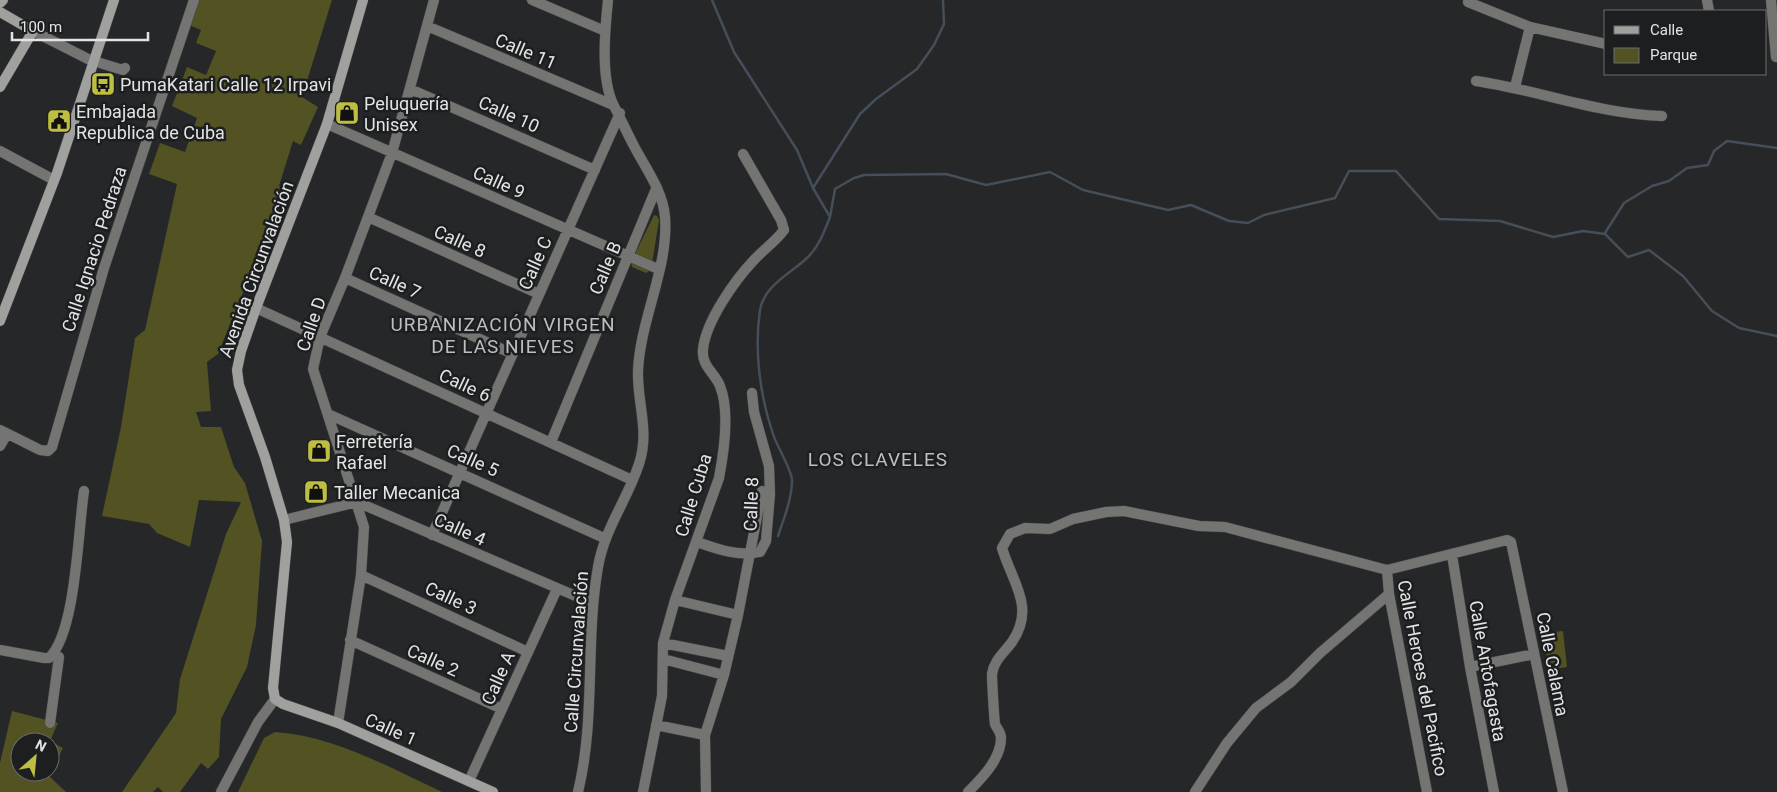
<svg xmlns="http://www.w3.org/2000/svg" width="1777" height="792" viewBox="0 0 1777 792" font-family="Roboto,sans-serif">
	<style>
		.green { fill: #525223; fill-rule: evenodd }
		.lines { fill: none; stroke-linecap: round; stroke-linejoin: round }
		.stream { stroke: #444f59; stroke-width: 2.5 }
		.street-casing { stroke: #434547; stroke-width: 11 }
		.secondary-casing { stroke: #434547; stroke-width: 11 }
		.street { stroke: #747473; stroke-width: 10 }
		.secondary { stroke: #a0a09e; stroke-width: 10 }
		.labels { text-anchor: middle; dominant-baseline: central; stroke-width: 5; stroke-linejoin: round; paint-order: stroke }
		.street-label { font-size: 18px; fill: #e2e4e5; stroke: #1c1e1f }
		.poi-label { font-size: 18px; fill: #e2e4e5; stroke: #1c1e1f; text-anchor: start }
		.neighbourhood-label { font-size: 19px; letter-spacing: 1px; fill: #bcbfc1; stroke: #1c1e1f }
	</style>
	<rect width="100%" height="100%" fill="#252729"/>
	<path class="green" d="M198 0H332L302 97 318 107 301 145 293 141 279 186 284 192 218 354 207 362 211 411 196 412 201 427H221L234 467 245 483 262 541 256 625 247 667 221 719 219 757 208 769 201 763 180 792H163L158 787 153 792H122L176 713 180 679 226 534 241 502 199 500 190 547 157 533 149 524 102 516 121 427 135 338 145 330 177 184 149 174 160 143 185 152 197 118 172 106 187 67 206 75 216 51 196 43 201 30 189 25Z
		M654 215 657 216 659 220 651 270 646 273 632 267 631 262Z
		M1563 631 1567 667 1549 670 1543 633Z
		M12 711 58 723 50 741 63 748 49 776 66 792H0V763ZM20 742H50V772H20Z
		M275 732C334 736 389 767 442 792H238L264 738Z"/>
	<g class="lines">
		<path class="stream" d="M712 0 734 52 797 150 813 188 830 217C824 232 819 246 808 257 792 273 764 285 760 310 754 350 760 396 773 434 777 447 791 468 792 480 792 499 784 518 778 536
			M813 188 860 114 876 99 917 69 934 45 944 24 943 0
			M830 217 835 189 854 178 864 175 946 174 986 185 1050 172 1083 190 1168 210 1191 205 1229 221 1248 223 1264 215 1335 198 1349 171H1396L1439 219 1500 221 1553 237 1583 231 1605 234 1628 257 1649 250 1683 276 1712 311 1739 328 1777 336
			M1605 233 1624 203 1652 186 1669 181 1687 168 1708 165 1714 151 1727 141 1777 148"/>
		<defs>
			<path id="street" d="M532 0 605 31
				M1707 0 1709 11
				M1771 0 1776 57
				M1468 2 1530 27 1606 44
				M427 26 613 105
				M33 31 94 62
				M100 63 123 70 125 68
				M1476 81C1538 90 1599 114 1662 116
				M1515 87 1530 27
				M410 89 595 170
				M327 124 658 269
				M0 151 54 180
				M368 217 539 294
				M345 278 513 354
				M256 308 632 480
				M328 414 604 538
				M0 430 40 450 48 451 52 447 104 268 194 0
				M551 442 656 189
				M0 446 7 434
				M284 520 357 502 592 603
				M432 535 620 113
				M697 542C717 549 739 557 760 552L766 541 770 494 769 466 754 412 752 393
				M1452 555 1470 667 1494 792
				M1387 570 1389 594 1427 792
				M361 575 528 652
				M675 600 738 615
				M350 640 502 709
				M663 643 728 656
				M0 650 44 658H49C76 633 78 530 84 491
				M663 659 724 675
				M1470 667 1534 654
				M50 723 59 657
				M338 723 361 575 364 527 313 369 320 337 345 278 392 153 434 0
				M656 725 705 735
				M469 781 557 589
				M221 792 258 722 275 699
				M578 792C596 718 585 641 598 567 605 527 627 501 639 464 650 431 637 403 638 371 640 320 669 267 665 217 663 191 646 169 634 146 627 133 621 119 614 106 600 79 605 29 608 0
				M643 792 662 696 663 643 675 600 719 478C724 452 730 411 720 386 715 373 701 366 703 349 706 321 735 280 754 260 764 249 775 242 784 230L781 220 743 154
				M706 792 705 735 724 675 738 615 762 491
				M968 792C982 778 1001 759 1001 738 1001 732 997 729 995 724 994 717 992 680 992 674 994 660 1004 653 1012 642 1036 607 1012 582 1002 548L1010 534 1025 528 1050 529 1073 519 1106 512 1124 511 1199 526 1225 527 1387 570 1507 540 1511 542 1563 792
				M1195 792 1227 743 1256 708 1291 682 1320 653 1389 594"/>
			<path id="secondary" d="M363 0 327 124 256 308 241 351 237 370 239 385 265 457 284 520 287 542 273 688 275 699 283 704 338 723 493 792
				M0 3 3 0
				M0 12 33 31 0 87
				M0 321 57 173 114 0"/>
		</defs>
		<use href="#street" class="street-casing"/>
		<use href="#secondary" class="secondary-casing"/>
		<use href="#street" class="street"/>
		<use href="#secondary" class="secondary"/>
	</g>
	<defs>
		<symbol id="bus-square" viewBox="-11 -11 22 22"><rect x="-9" y="-9" width="18" height="18" rx="4" fill="#bebe42" stroke="#1c1e1f"/><path d="M-5-6H5V4H4V6H2V4H-2V6H-4V4H-5ZM-3.5-4V0h7V-4ZM-3.5 1.2v1.5H-2V1.2ZM2 1.2v1.5H3.5V1.2Z" fill="#111"/></symbol>
		<symbol id="shop-square" viewBox="-11 -11 22 22"><rect x="-9" y="-9" width="18" height="18" rx="4" fill="#bebe42" stroke="#1c1e1f"/><path d="M-5-2.5h2.3a2.7 3.5 0 0 1 5.4 0H5L5.5 6h-11ZM-1.5-2.5h3a1.5 2.3 0 0 0-3 0Z" fill="#111"/></symbol>
		<symbol id="civic-square" viewBox="-11 -11 22 22"><rect x="-9" y="-9" width="18" height="18" rx="4" fill="#bebe42" stroke="#1c1e1f"/><path d="M-.6-6.5H3V-4.5H.6V-3L4-1V1h2V6H-6V1h2V-1L-.6-3ZM-1.2 2.5V6h2.4V2.5Z" fill="#111"/></symbol>
	</defs>
	<g fill-rule="evenodd">
		<use href="#bus-square" x="89" y="70" width="28" height="28"/>
		<use href="#shop-square" x="333" y="99" width="28" height="28"/>
		<use href="#civic-square" x="45" y="107" width="28" height="28"/>
		<use href="#shop-square" x="305" y="437" width="28" height="28"/>
		<use href="#shop-square" x="302" y="478" width="28" height="28"/>
	</g>
	<g class="labels">
		<g class="street-label">
			<text transform="translate(526 51) rotate(23)">Calle 11</text>
			<text transform="translate(509 114) rotate(24)">Calle 10</text>
			<text transform="translate(499 182) rotate(24)">Calle 9</text>
			<text transform="translate(460 241) rotate(24)">Calle 8</text>
			<text transform="translate(94 249) rotate(-72)">Calle Ignacio Pedraza</text>
			<text transform="translate(535 263) rotate(-66)">Calle C</text>
			<text transform="translate(605 268) rotate(-67)">Calle B</text>
			<text transform="translate(256 269) rotate(-70)">Avenida Circunvalación</text>
			<text transform="translate(395 282) rotate(24)">Calle 7</text>
			<text transform="translate(311 324) rotate(-71)">Calle D</text>
			<text transform="translate(465 385) rotate(25)">Calle 6</text>
			<text transform="translate(473 460) rotate(24)">Calle 5</text>
			<text transform="translate(693 495) rotate(-73)">Calle Cuba</text>
			<text transform="translate(751 504) rotate(-88)">Calle 8</text>
			<text transform="translate(460 529) rotate(24)">Calle 4</text>
			<text transform="translate(451 598) rotate(25)">Calle 3</text>
			<text transform="translate(576 652) rotate(-86)">Calle Circunvalación</text>
			<text transform="translate(433 660) rotate(24)">Calle 2</text>
			<text transform="translate(1553 664) rotate(79)">Calle Calama</text>
			<text transform="translate(1488 671) rotate(80)">Calle Antofagasta</text>
			<text transform="translate(498 678) rotate(-66)">Calle A</text>
			<text transform="translate(1423 678) rotate(79)">Calle Heroes del Pacifico</text>
			<text transform="translate(391 729) rotate(24)">Calle 1</text>
		</g>
		<g class="poi-label">
			<text x="120" y="84">PumaKatari Calle 12 Irpavi</text>
			<text x="364" y="103">Peluquería<tspan x="364" dy="21">Unisex</tspan></text>
			<text x="76" y="111">Embajada<tspan x="76" dy="21">Republica de Cuba</tspan></text>
			<text x="336" y="441">Ferretería<tspan x="336" dy="21">Rafael</tspan></text>
			<text x="334" y="492">Taller Mecanica</text>
		</g>
		<g class="neighbourhood-label">
			<text x="503" y="324">URBANIZACIÓN VIRGEN<tspan x="503" dy="22">DE LAS NIEVES</tspan></text>
			<text x="878" y="459">LOS CLAVELES</text>
		</g>
	</g>
	<rect x="1604" y="10" width="162" height="65" fill="#1c1e1f" stroke="#6b6d6e"/>
	<rect x="1614" y="26" width="25" height="8" fill="#a0a09e" stroke="#6b6d6e"/>
	<text x="1650" y="35" font-size="15" fill="#e2e4e5">Calle</text>
	<rect x="1614" y="48" width="25" height="15" fill="#525223" stroke="#6b6d6e"/>
	<text x="1650" y="60" font-size="15" fill="#e2e4e5">Parque</text>
	<g transform="translate(35 757) rotate(27)"><circle r="24" fill="#1c1e1f" stroke="#6b6d6e"/>
	<path d="M0-4L9 19L0 12L-9 19Z" fill="#bebe42"/>
	<text y="-8" font-size="14" font-weight="bold" text-anchor="middle" fill="#e2e4e5">N</text>
	</g>
	<path d="M12 32v8h136v-8" fill="none" stroke="#e2e4e5" stroke-width="2.5"/>
	<text x="20" y="32" font-size="15" fill="#e2e4e5" stroke="#1c1e1f" stroke-width="4" paint-order="stroke">100 m</text>
</svg>
